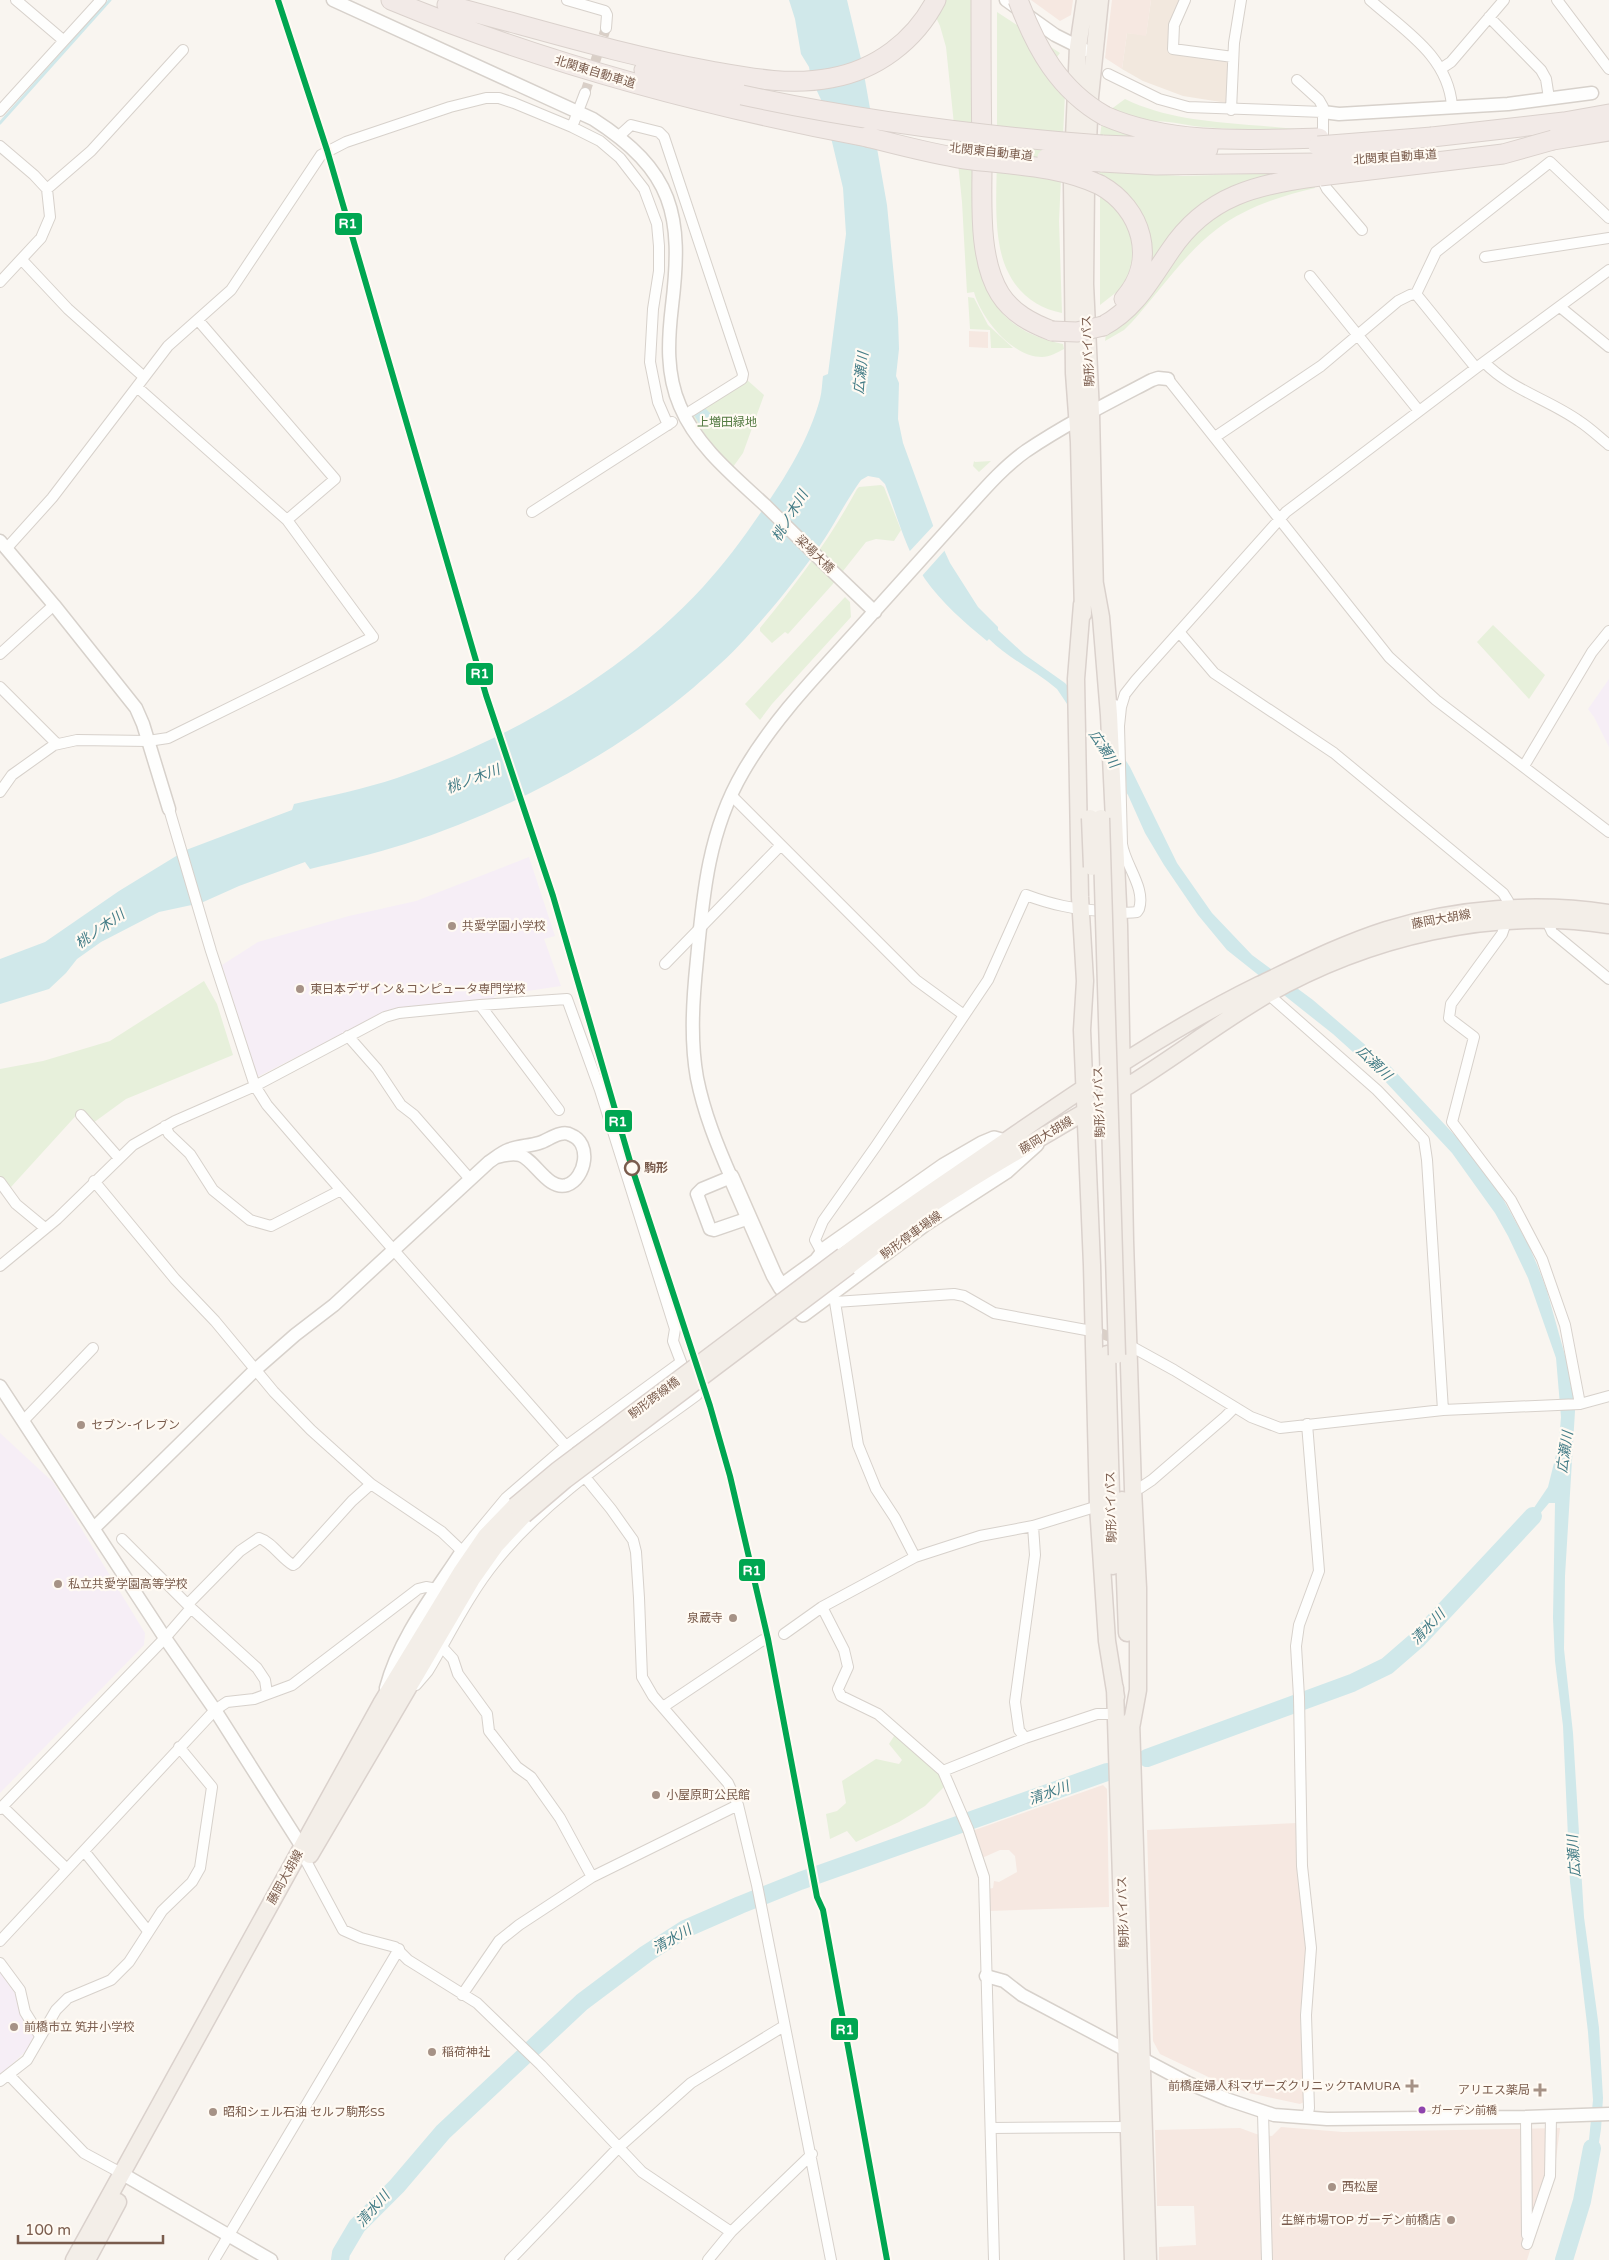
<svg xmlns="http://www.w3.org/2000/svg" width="1609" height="2260" viewBox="0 0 1609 2260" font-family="'Varela Round','Noto Sans JP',sans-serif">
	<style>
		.residential { fill: #f2e8de }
		.commercial { fill: #f6e8e1 }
		.education { fill: #f6eef6 }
		.green { fill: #e7f0db }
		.water { fill: #d0e8ea }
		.pier { fill: #f9f5f0 }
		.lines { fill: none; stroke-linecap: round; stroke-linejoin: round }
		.stream { stroke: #d0e8ea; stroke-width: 3 }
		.river { stroke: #d0e8ea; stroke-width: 18 }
		.minor-tunnel { stroke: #d9cfc7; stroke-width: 10; stroke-dasharray: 10 5; stroke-linecap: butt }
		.minor-casing { stroke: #d7d1cb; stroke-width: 12 }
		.tertiary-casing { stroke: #d7d1cb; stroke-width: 15 }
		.secondary-casing { stroke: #d9d2cb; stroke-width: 18 }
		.primary-casing { stroke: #dad1cc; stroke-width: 19 }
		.motorway-casing { stroke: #dad1cc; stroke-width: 21 }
		.minor { stroke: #fefefd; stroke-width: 10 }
		.tertiary { stroke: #fefefd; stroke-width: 12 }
		.secondary { stroke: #fefefd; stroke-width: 15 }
		.primary { stroke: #f3eee8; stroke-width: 16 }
		.motorway { stroke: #f2eae7; stroke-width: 19 }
		.primary-bridge-casing { stroke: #dad1cc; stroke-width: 19; stroke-linecap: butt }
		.motorway-bridge-casing { stroke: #dad1cc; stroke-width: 21; stroke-linecap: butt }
		.primary-bridge { stroke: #f3eee8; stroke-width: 16 }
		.motorway-bridge { stroke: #f2eae7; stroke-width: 19 }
		.rail-1-casing { stroke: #fffaf3; stroke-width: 10 }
		.rail-1 { stroke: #00a651; stroke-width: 6 }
		.poi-dot { fill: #a69286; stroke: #fffaf3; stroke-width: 2 }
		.stop-dot { fill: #fffaf3; stroke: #7a5c4d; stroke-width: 2.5 }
		.bus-dot { fill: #8e44ad; stroke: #fffaf3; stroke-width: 2 }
		.labels { text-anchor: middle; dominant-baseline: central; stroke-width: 4.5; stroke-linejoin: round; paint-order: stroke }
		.bus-label { font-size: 11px; fill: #7a5c4d; stroke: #fffaf3; text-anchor: start }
		.street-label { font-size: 12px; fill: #7a5c4d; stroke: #fffaf3 }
		.park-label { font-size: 12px; fill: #537a41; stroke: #fffaf3 }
		.poi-label { font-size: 12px; fill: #7a5c4d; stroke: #fffaf3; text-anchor: start }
		.stop-label { font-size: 12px; font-weight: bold; fill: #7a5c4d; stroke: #fffaf3; text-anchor: start }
		.water-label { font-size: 14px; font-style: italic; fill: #437c86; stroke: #fffaf3 }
		.line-badge { stroke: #fffaf3; stroke-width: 2 }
		.badge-label { font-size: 14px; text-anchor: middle; font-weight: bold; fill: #fff }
	</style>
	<rect width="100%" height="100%" fill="#f9f5f0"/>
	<path class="residential" d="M1151 0H1180L1171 21 1167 51 1227 60 1229 63 1227 103 1183 96 1143 81 1122 69 1127 33 1146 35Z"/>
	<path class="commercial" d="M1031 0H1073L1071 15 1060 21Z
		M1112 0H1151L1146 36 1127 33 1122 69 1105 58Z
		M969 331 988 332V348L969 347Z
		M1103 1785 1107 1789 1109 1907 988 1911V1889L993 1888 994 1881 999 1882 1017 1872 1015 1856 1009 1850H1000L982 1858 972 1831Z
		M1296 1823 1299 1874 1306 1947 1300 2015 1304 2102 1300 2104 1249 2093 1221 2083 1160 2054 1153 2041 1147 1830Z
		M1281 2127 1343 2132 1560 2128 1554 2175 1527 2260H1159V2247L1196 2245 1194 2206H1157L1155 2130 1240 2128 1259 2135 1272 2136Z"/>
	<path class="education" d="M1609 679V747L1594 717 1588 709Z
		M529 857 555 936 544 939 561 986 494 996V1000L391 1009 257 1077 222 965 258 942 349 916 416 901Z
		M0 1433 53 1482 145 1633 144 1645 0 1793Z
		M0 1970 17 1992 23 2016 34 2037 26 2051 0 2075Z"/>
	<path class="green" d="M928 0H971C973 52 973 104 973 157 973 201 967 255 990 295 1007 326 1031 337 1063 344L1064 349C1056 353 1050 357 1042 357 1012 357 981 318 974 292L967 293 962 202 946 47 940 26Z
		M997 12 1060 53 1053 62 1066 72 1059 221 1062 313C1037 308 1018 294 1007 270 992 238 997 188 997 153 997 106 997 59 997 12Z
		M1125 99C1164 118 1206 121 1249 125 1270 126 1290 129 1311 130 1275 130 1239 130 1203 127 1187 126 1163 119 1149 122L1110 110Z
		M1102 121 1160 139 1100 136Z
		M1100 171 1183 176 1283 173 1248 183 1145 278 1147 256 1099 178Z
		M1314 183 1315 188C1281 196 1246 207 1217 229 1186 252 1159 292 1132 322L1124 330 1105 341 1106 334 1210 218 1245 200Z
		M1100 193 1129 222 1136 254 1123 287 1100 305Z
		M968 297 974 298 988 325 1013 348H991L990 330 970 329Z
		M746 379 764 395 743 453 733 467 711 443 692 415Z
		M974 461 975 462 991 461 979 472 973 466Z
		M881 485 884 487 901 530 894 541 876 539 866 542 832 585 788 634 785 632 772 643 760 631V628C796 584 830 539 857 489L859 487Z
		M845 597 850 602 851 617 772 704 760 720 745 704Z
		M1493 625 1545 675 1529 699 1477 642Z
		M204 981 217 1004 233 1055 126 1099 93 1123 82 1109 11 1187 0 1176V1069L43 1061 110 1041Z
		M896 1733 939 1772 945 1786 925 1806 899 1822 856 1842 847 1831 830 1839 826 1814 837 1811 846 1803 842 1781 876 1759 899 1764 902 1760 889 1744Z"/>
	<path class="water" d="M789 0H847L862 63 887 205 898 318 899 349 896 376 899 383 898 419 903 443 934 528 950 563 978 607 998 627V630L1024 654 1065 683 1102 724 1130 767 1177 863 1212 913 1252 955 1313 1000 1391 1067 1461 1142 1502 1197 1529 1246 1538 1267 1547 1291 1571 1377 1575 1411 1565 1576 1564 1649 1573 1733 1584 1917 1599 2028 1603 2098 1601 2129 1595 2169 1590 2175 1586 2169 1593 2100 1588 2032 1570 1882 1563 1726 1555 1661 1553 1618 1555 1503H1549L1528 1528 1517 1533 1548 1487 1559 1443 1561 1417 1556 1358 1528 1278 1508 1236 1495 1213 1452 1153 1383 1079 1333 1034 1227 950 1198 915 1164 865 1145 833 1128 795 1057 689C1036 671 1009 659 989 639L987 641C965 623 941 602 925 579 906 551 897 515 885 484L879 478 868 476 861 480C848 498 837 519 825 538 802 573 774 607 745 639 729 657 711 672 693 688 609 758 509 810 405 844 374 854 342 861 310 869L305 862 239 886 201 903 159 912 101 942 77 959 66 973 49 989 0 1004V959L45 942 119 891 186 850 292 810 294 804C329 796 364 789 397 778 508 740 623 674 703 587 723 565 742 540 759 515 784 480 809 440 820 399 822 391 822 383 823 376L828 374 846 234 843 188 823 104 811 78 809 67 801 54 795 19Z
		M705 408 712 415 699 423 694 415Z"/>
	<path class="pier" d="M935 524 946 549 921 577 909 552Z
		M1067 681 1104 723 1125 755 1127 800 1067 710Z"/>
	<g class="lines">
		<path class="stream" d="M0 123 110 0"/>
		<path class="river" d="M1147 1758 1352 1683 1387 1666 1417 1640 1533 1516
			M340 2260 341 2253 357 2226 397 2186 443 2132 582 2002 646 1954 685 1929 740 1905 800 1881 1107 1772
			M1564 2260 1582 2201 1592 2148"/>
		<path class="minor-tunnel" d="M585 93 606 28
			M1100 1333 1120 1341"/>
		<defs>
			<path id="minor" d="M16 0 63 40
				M567 0 605 11 607 15 606 28
				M1185 0 1174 25 1173 49 1233 57
				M1370 0C1405 31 1448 56 1452 106
				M1557 0 1609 69
				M1489 17 1541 70 1546 79 1549 98
				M1442 68 1451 62 1504 0
				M1108 74 1159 99 1188 107 1323 112
				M1297 80 1319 100 1323 107V143
				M1231 110 1234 43 1241 0
				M0 111 101 0
				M572 127 585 93
				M619 136 631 125 659 132 664 137 743 374 742 379 691 411
				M0 146 34 175 47 189 50 217 41 238 0 282
				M1324 173 1325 185 1327 189 1362 230
				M47 189 91 151 183 50
				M1485 257 1609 238
				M22 260 68 309 144 377
				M1310 276 1419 411
				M1416 294 1436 252 1550 162 1609 218
				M1416 294 1476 368
				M1560 307 1609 347
				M198 320 335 479 287 520
				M1484 362C1511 390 1548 399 1579 421 1590 428 1599 437 1609 445
				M1168 379 1389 657 1436 700 1609 832
				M1215 437 1321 366 1398 301 1410 295 1416 294
				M532 512 672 422
				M6 549 52 498 168 346 231 290 321 155 346 142 450 107 486 98H499L514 103 572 127 600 141 620 158 644 189 657 224 659 246V271L653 309 650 362 658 402 668 425
				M1180 633 1214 673 1334 753 1503 893 1508 901 1510 909
				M0 654 54 605
				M0 687 57 744
				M1121 707 1125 694 1136 680 1286 512 1476 368 1609 270
				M1524 766 1592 652 1609 631
				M0 792 12 775 54 745 77 740 148 741 168 738 373 637 287 520 137 387
				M731 795 916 980 964 1015
				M1547 921 1552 932 1609 979
				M1506 922 1502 934 1451 1004 1449 1018 1474 1037 1452 1122 1511 1200 1542 1259 1565 1325 1580 1404
				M665 964 781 845
				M1268 994 1377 1090 1401 1115 1424 1140 1427 1160 1443 1410
				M480 1005 559 1110
				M348 1036 377 1069 401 1105 414 1115 470 1179
				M81 1115 118 1157
				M165 1126 169 1134 190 1154 213 1190 250 1220 271 1226 341 1190
				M94 1181 175 1279 215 1321 274 1392 311 1430 371 1484 442 1532 462 1551 506 1498 566 1446 568 1451
				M0 1182 16 1204 45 1228
				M822 1253 815 1240 823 1221 876 1146 988 980 1026 895C1053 905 1073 909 1102 911 1114 912 1125 914 1137 912L1139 909C1146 888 1125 865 1122 844L1119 726 1121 707 1108 703
				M0 1266 57 1219 133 1145 175 1121 255 1086 385 1017 399 1013 480 1005 567 999 600 1090 675 1329 673 1341 681 1362 566 1446 304 1148 267 1105 255 1086 211 951 169 809
				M831 1294 835 1302 858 1445 876 1489 895 1518 915 1557
				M835 1302 954 1294 964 1296 994 1313 1097 1332
				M1125 1343 1174 1370 1251 1417 1280 1428 1443 1410 1580 1404 1609 1396
				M24 1420 93 1348
				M1307 1424 1319 1571 1299 1625 1296 1646 1299 1697 1302 1866 1311 1948 1306 2015 1309 2108 1307 2118
				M576 1466 611 1509 633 1540 636 1552 639 1598 642 1677 653 1696 728 1783 738 1805 757 1885 831 2260
				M1133 1489 1140 1488 1152 1480 1225 1417 1234 1408
				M122 1539 191 1608 257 1668 265 1680 267 1693
				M188 1604 240 1551 259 1538C272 1542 281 1558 293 1565L296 1563 352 1501 371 1484
				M822 1607 844 1650 848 1667 838 1689 841 1696 878 1714 943 1771 968 1829 984 1877 994 2260
				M784 1634 822 1607 915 1557 980 1536 1033 1526 1098 1506
				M442 1647 453 1659 458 1674 487 1714 489 1731 517 1767 531 1777 560 1818 592 1877
				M416 1685 428 1671C450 1634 469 1594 496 1561 551 1493 628 1446 697 1395L691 1380
				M663 1707 763 1640
				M1025 1738 1019 1730 1015 1702 1035 1555 1033 1526
				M943 1771 1025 1738 1097 1714H1116
				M2 1806 67 1869
				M0 1809 165 1638 191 1608
				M84 1851 148 1931
				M306 1861 343 1930 361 1938 395 1947 408 1960 477 2003 541 2065 642 2172 731 2232 708 2260
				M0 1941 215 1710 227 1702 254 1699 292 1685 418 1589 426 1587 437 1589
				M0 1963 20 1990 25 2012 40 2036
				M462 1995 499 1941 519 1925 592 1877 738 1805
				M9 2075 84 2153 121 2173
				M0 2081 27 2060 56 2010 68 1998 111 1980 129 1962 162 1911 192 1882 200 1868 212 1787 179 1747
				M1263 2113 1267 2260
				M1526 2117 1527 2235
				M991 2128 1129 2127
				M731 2232 812 2154
				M1527 2244 1550 2176 1551 2116
				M214 2260 399 1949
				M510 2260 618 2148 691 2083 784 2026"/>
			<path id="tertiary" d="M333 0 593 119C674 171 683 215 672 306 668 340 666 374 680 406 697 447 735 477 766 506 802 542 838 577 875 612
				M1006 0 1055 35 1085 50
				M1323 112 1339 114 1508 104 1592 93
				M0 541 54 605 136 708 143 724 169 809
				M749 1218 714 1230 710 1229 697 1194 702 1189 731 1177C717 1145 704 1113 697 1078 690 1039 693 998 697 959 703 893 709 830 743 772 777 713 827 665 872 614 902 581 932 547 962 514 982 492 1002 468 1026 451 1066 424 1110 402 1152 380L1158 378 1168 379
				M0 1386 165 1638 215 1710 302 1847 304 1854
				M94 1528 255 1370 295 1335 334 1305 489 1162C495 1158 502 1152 508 1150 518 1146 529 1146 539 1143 546 1141 552 1136 560 1134 564 1133 568 1133 571 1135 592 1143 586 1178 567 1185 548 1191 535 1160 520 1155 512 1153 504 1155 497 1157
				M386 1688C399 1638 434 1594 462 1551
				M986 1976 1004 1981 1022 1995 1188 2083 1229 2100 1274 2115 1327 2119 1526 2117 1609 2114
				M121 2173 271 2260"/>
			<path id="secondary" d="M731 1177 774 1275 781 1287 803 1314 924 1224 1006 1171 1036 1144
				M781 1287 817 1261 826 1249 944 1166 982 1144 994 1139 1005 1142"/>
			<path id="primary" d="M1095 584 1101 617 1109 715 1119 925 1125 1241 1133 1489 1138 1588V1690L1131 1728
				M1095 594 1091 413 1085 284 1086 187 1090 97 1100 0
				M1082 604 1076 679 1080 897 1085 981 1082 1030 1092 1265 1098 1506 1107 1641 1116 1697
				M1083 614 1079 442 1074 373 1072 183 1078 47 1085 0
				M843 1256C899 1212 958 1175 1016 1134 1095 1080 1173 1027 1259 985 1301 965 1342 944 1386 930 1456 908 1536 902 1609 913
				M849 1266C884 1239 919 1211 957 1188 1011 1153 1068 1123 1123 1089 1172 1059 1217 1024 1266 995 1368 937 1492 907 1609 925
				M1107 1354 1113 1566
				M1122 1500 1127 1633
				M1115 1688 1133 2260
				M1131 1720 1148 2260
				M310 1855 472 1579 496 1545 524 1515
				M74 2260 381 1704 462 1571 486 1536 515 1506
				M87 2260 118 2202"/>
			<path id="motorway" d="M391 0C545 64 704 106 867 137
				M981 0C981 49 981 99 982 148 983 192 976 256 1000 294 1012 313 1031 323 1052 331
				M447 5C535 28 621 55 711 71 750 78 790 86 831 78 876 70 915 41 936 0
				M644 70 742 95
				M1105 116C1171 145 1249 140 1319 138
				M1432 137 1564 122 1609 114
				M1553 140 1609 131
				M1102 145 1208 149
				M1101 162 1156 165 1319 163
				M1100 185C1142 208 1158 261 1124 299
				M1103 326C1135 309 1150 280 1170 251 1207 195 1258 184 1320 176"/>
		</defs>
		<use href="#minor" class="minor-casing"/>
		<use href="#tertiary" class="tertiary-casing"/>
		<use href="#secondary" class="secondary-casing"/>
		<use href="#primary" class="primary-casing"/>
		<use href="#motorway" class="motorway-casing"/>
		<use href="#minor" class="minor"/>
		<use href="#tertiary" class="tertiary"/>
		<use href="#secondary" class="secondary"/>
		<use href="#primary" class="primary"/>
		<use href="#motorway" class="motorway"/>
		<defs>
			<path id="primary-bridge" d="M1090 818 1092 867
				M1101 818 1117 1355
				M515 1506 558 1470 843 1256
				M524 1515 565 1480 849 1266"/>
			<path id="motorway-bridge" d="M1018 0C1036 48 1059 90 1105 116
				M742 95C862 121 979 136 1102 145
				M867 137C899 145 932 154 965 159 1010 165 1058 165 1100 185
				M1318 146 1432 137
				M1047 158 1101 162
				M1319 163 1360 160
				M1320 176 1503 154 1553 140
				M1052 331 1077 332 1103 326"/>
		</defs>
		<use href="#primary-bridge" class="primary-bridge-casing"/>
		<use href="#motorway-bridge" class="motorway-bridge-casing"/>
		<use href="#primary-bridge" class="primary-bridge"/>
		<use href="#motorway-bridge" class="motorway-bridge"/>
		<defs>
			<path id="rail-1" d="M278 0 327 150 486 695 553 896 632 1168 710 1406 730 1476 768 1639 817 1897 823 1910 887 2260"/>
		</defs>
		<use href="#rail-1" class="rail-1-casing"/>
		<use href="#rail-1" class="rail-1"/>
	</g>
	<g class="poi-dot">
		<circle cx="452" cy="926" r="5"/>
		<circle cx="300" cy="989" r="5"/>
		<circle cx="81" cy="1425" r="5"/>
		<circle cx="58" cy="1584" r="5"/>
		<circle cx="733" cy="1618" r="5"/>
		<circle cx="656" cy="1795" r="5"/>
		<circle cx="14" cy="2027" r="5"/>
		<circle cx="432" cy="2052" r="5"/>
		<path d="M1409.5 2078.5h5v5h5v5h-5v5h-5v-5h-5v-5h5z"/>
		<path d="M1537.5 2082.5h5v5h5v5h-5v5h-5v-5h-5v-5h5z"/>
		<circle cx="213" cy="2112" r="5"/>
		<circle cx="1332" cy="2187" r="5"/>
		<circle cx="1451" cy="2220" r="5"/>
	</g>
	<circle class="stop-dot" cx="632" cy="1168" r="7"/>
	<circle class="bus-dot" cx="1422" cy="2110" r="4.5"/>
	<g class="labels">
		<g class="bus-label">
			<text x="1431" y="2110">ガーデン前橋</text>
		</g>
		<g class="street-label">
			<text transform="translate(595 72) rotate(17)">北関東自動車道</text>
			<text transform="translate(991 152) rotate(6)">北関東自動車道</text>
			<text transform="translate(1395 157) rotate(-4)">北関東自動車道</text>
			<text transform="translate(1088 351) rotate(-93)">駒形バイパス</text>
			<text transform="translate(815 554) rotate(44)">梁場大橋</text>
			<text transform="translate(1441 919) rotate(-10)">藤岡大胡線</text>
			<text transform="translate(1099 1102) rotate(-92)">駒形バイパス</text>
			<text transform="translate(1046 1135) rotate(-31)">藤岡大胡線</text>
			<text transform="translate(911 1235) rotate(-36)">駒形停車場線</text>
			<text transform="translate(654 1398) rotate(-37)">駒形跨線橋</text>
			<text transform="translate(1111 1507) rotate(-91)">駒形バイパス</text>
			<text transform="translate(285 1877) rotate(-61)">藤岡大胡線</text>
			<text transform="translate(1123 1912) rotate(-92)">駒形バイパス</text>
		</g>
		<g class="park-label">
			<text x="727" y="422">上増田緑地</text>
		</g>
		<g class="poi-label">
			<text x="462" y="926">共愛学園小学校</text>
			<text x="310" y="989">東日本デザイン＆コンピュータ専門学校</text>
			<text x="91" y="1425">セブン-イレブン</text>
			<text x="68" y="1584">私立共愛学園高等学校</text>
			<text x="723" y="1618" text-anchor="end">泉蔵寺</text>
			<text x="666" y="1795">小屋原町公民館</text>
			<text x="24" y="2027">前橋市立 笂井小学校</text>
			<text x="442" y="2052">稲荷神社</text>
			<text x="1401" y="2086" text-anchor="end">前橋産婦人科マザーズクリニックTAMURA</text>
			<text x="1530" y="2090" text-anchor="end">アリエス薬局</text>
			<text x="223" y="2112">昭和シェル石油 セルフ駒形SS</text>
			<text x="1342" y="2187">西松屋</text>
			<text x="1441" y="2220" text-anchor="end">生鮮市場TOP ガーデン前橋店</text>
		</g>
		<g class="stop-label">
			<text x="644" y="1168">駒形</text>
		</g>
		<g class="water-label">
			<text transform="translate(861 373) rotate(-83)">広瀬川</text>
			<text transform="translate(790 516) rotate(-59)">桃ノ木川</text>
			<text transform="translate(1104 749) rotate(57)">広瀬川</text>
			<text transform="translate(473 779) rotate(-21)">桃ノ木川</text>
			<text transform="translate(100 929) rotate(-35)">桃ノ木川</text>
			<text transform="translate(1374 1063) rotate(44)">広瀬川</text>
			<text transform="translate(1565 1452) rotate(-82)">広瀬川</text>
			<text transform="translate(1428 1627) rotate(-46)">清水川</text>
			<text transform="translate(1049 1793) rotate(-20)">清水川</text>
			<text transform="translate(1574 1856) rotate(-94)">広瀬川</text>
			<text transform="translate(672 1939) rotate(-30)">清水川</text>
			<text transform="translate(373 2209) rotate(-49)">清水川</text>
		</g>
	</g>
	<g class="line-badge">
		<rect x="334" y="212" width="29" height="24" rx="5" fill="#00a651"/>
		<rect x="465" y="662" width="29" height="24" rx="5" fill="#00a651"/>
		<rect x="604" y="1109" width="29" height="24" rx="5" fill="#00a651"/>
		<rect x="738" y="1558" width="28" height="24" rx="5" fill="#00a651"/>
		<rect x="830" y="2017" width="29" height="24" rx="5" fill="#00a651"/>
	</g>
	<g class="badge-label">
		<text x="348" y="228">R1</text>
		<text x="480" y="678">R1</text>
		<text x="618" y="1126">R1</text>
		<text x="752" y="1575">R1</text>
		<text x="845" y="2034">R1</text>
	</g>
	<path d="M18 2235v8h145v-8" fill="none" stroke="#7a5c4d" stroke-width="2.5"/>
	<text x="25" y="2235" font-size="15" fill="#7a5c4d" stroke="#fffaf3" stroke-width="4" paint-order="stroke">100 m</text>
</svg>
